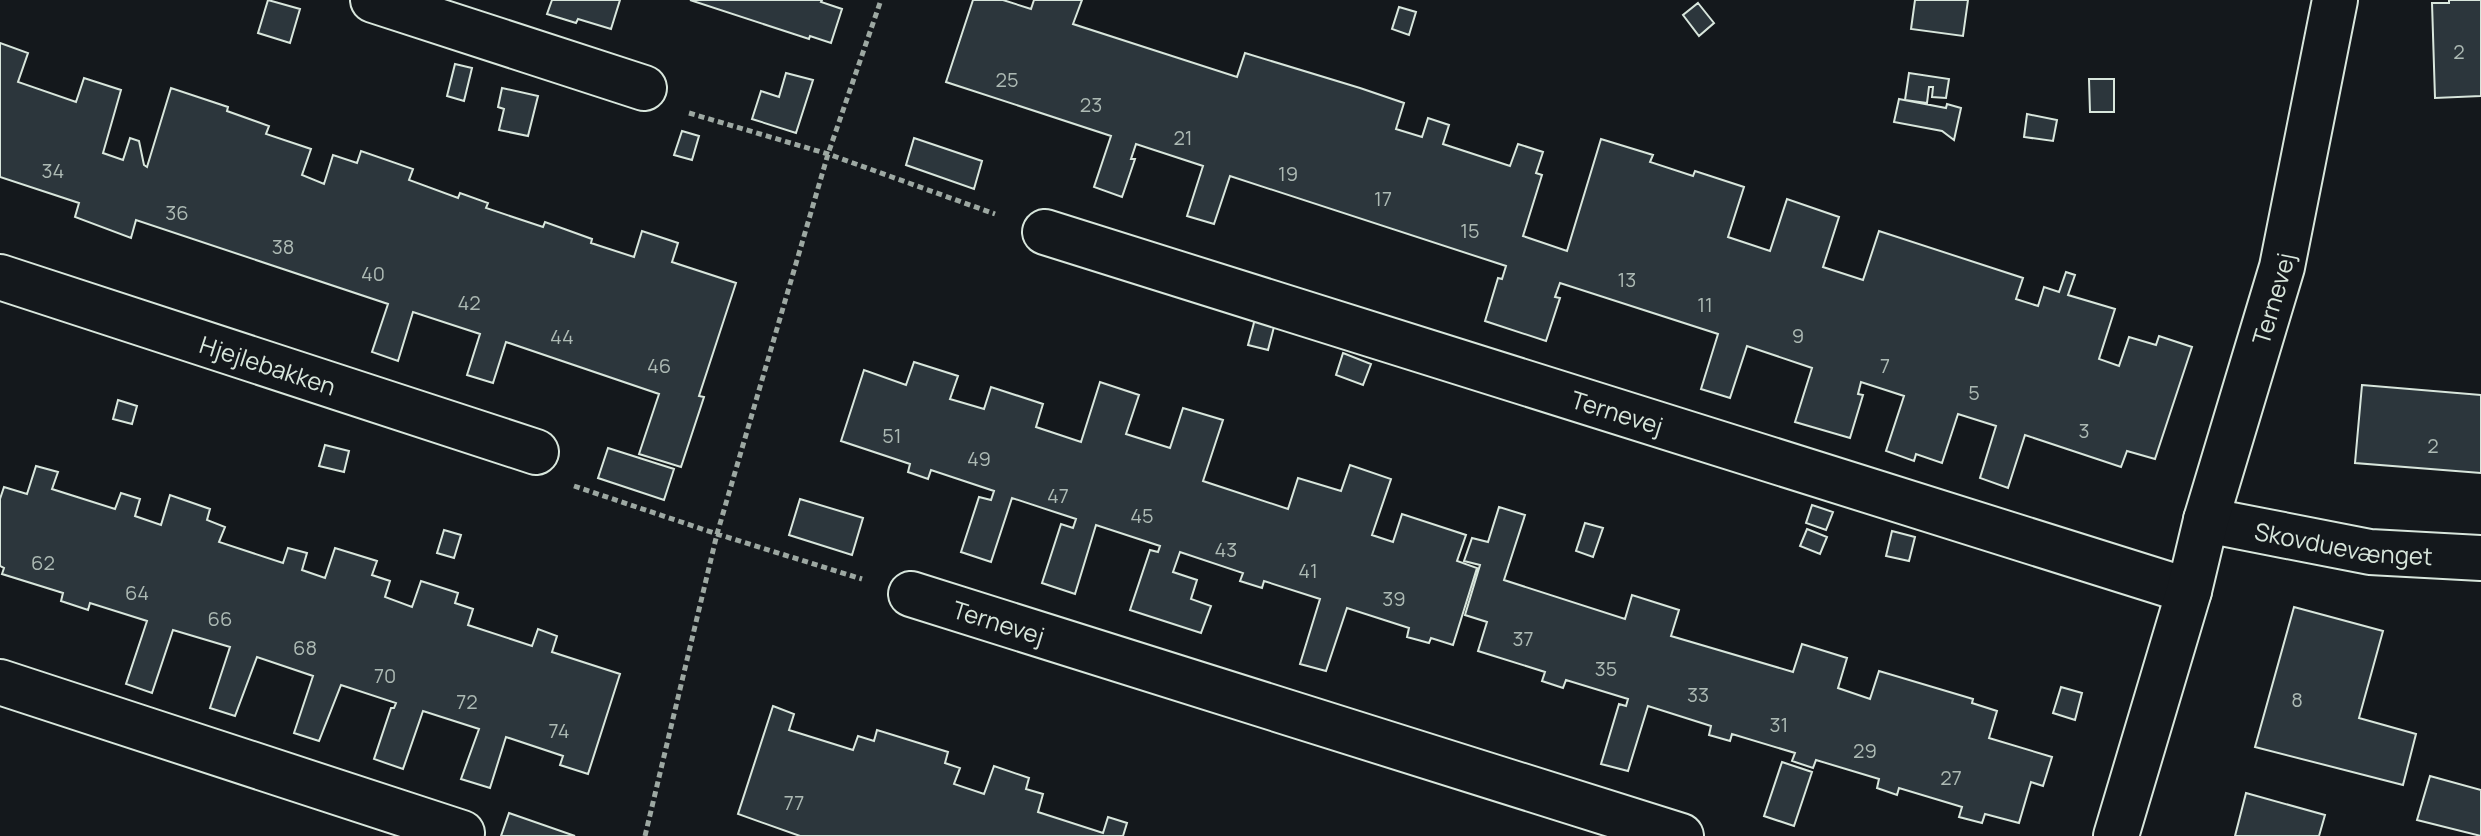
<svg xmlns="http://www.w3.org/2000/svg" width="2481" height="836" viewBox="0 0 2481 836" font-family="Manrope,sans-serif">
	<style>
		.building { fill: #2c363c; stroke: #d8e6dc; stroke-width: 2 }
		.lines { fill: none; stroke-linecap: round; stroke-linejoin: round }
		.minor-casing { stroke: #d8e6dc; stroke-width: 48 }
		.path { stroke: #9da8a2; stroke-width: 5; stroke-dasharray: 6 4; stroke-linecap: butt }
		.minor { stroke: #14181c; stroke-width: 44 }
		.labels { text-anchor: middle; dominant-baseline: central; stroke-width: 6; stroke-linejoin: round; paint-order: stroke }
		.number-label { font-size: 20px; fill: #adbab4 }
		.street-label { font-size: 24px; fill: #d8e6dc; stroke: #14181c }
	</style>
	<rect width="100%" height="100%" fill="#14181c"/>
	<path class="building" d="M268 0 300 9 290 43 258 33Z
		M552 0H620L611 29 578 19 576 23 547 14Z
		M690 0H822L821 2 842 9 831 43 810 36 809 39Z
		M973 0H1003L1031 9 1034 0H1082L1073 24 1237 77 1245 53 1360 88 1404 103 1396 129 1422 137 1428 118 1449 125 1443 144 1510 166 1518 144 1543 152 1536 173 1542 175 1523 236 1567 251 1601 139 1653 155 1650 162 1693 176 1695 171 1744 187 1728 237 1770 251 1787 199 1839 217 1823 267 1863 280 1879 231 2023 278 2016 299 2038 306 2044 287 2059 292 2066 272 2075 275 2068 295 2115 309 2099 359 2119 366 2129 337 2156 345 2159 336 2192 347 2155 459 2127 451 2121 467 2025 435 2008 488 1980 478 1996 426 1958 414 1942 463 1916 454 1914 461 1886 451 1904 396 1861 382 1858 394 1863 395 1850 438 1795 422 1812 368 1747 346 1730 398 1701 389 1718 334 1560 283 1555 297 1560 298 1546 341 1485 321 1498 278 1502 279 1506 266 1230 176 1214 224 1187 216 1203 166 1136 144 1131 159H1135L1122 197 1094 187 1111 136 946 82Z
		M1915 0H1968L1963 36 1911 29Z
		M2449 0H2481V96L2435 98 2432 3H2449Z
		M1698 3 1714 23 1699 36 1683 15Z
		M1399 7 1416 12 1409 35 1392 29Z
		M0 43 28 53 18 82 76 102 84 78 121 90 103 153 123 160 130 138 139 141 144 165 147 167 171 88 228 107 227 111 269 126 266 134 311 149 302 175 324 184 333 155 357 163 361 151 413 169 409 180 458 198 460 193 488 203 486 208 543 227 545 222 592 239 591 243 634 257 642 231 678 243 672 262 736 283 699 396 704 397 681 467 639 454 659 394 506 342 493 383 467 375 480 334 413 312 398 361 372 352 388 304 136 220 131 238 75 217 79 203 0 177Z
		M455 64 472 68 464 101 447 96Z
		M786 73 813 80 796 133 752 119 761 91 779 97Z
		M1909 73 1949 79 1946 98 1932 97 1933 87H1929L1927 103 1905 100Z
		M2089 79H2114V112H2090Z
		M502 88 538 96 528 136 499 130 504 109 498 107Z
		M1899 99 1946 108 1947 104 1961 108 1954 140 1942 131 1894 122Z
		M2027 114 2057 120 2053 141 2024 137Z
		M682 131 699 136 692 160 674 155Z
		M914 138 982 161 974 189 906 165Z
		M1255 319 1275 323 1268 350 1248 345Z
		M1343 353 1371 364 1363 385 1336 375Z
		M914 362 958 376 950 399 984 409 991 387 1043 404 1036 427 1081 442 1100 382 1139 395 1126 434 1170 448 1183 408 1223 420 1203 481 1288 509 1298 478 1341 491 1350 465 1391 479 1372 535 1393 542 1402 514 1466 535 1457 561 1477 568 1453 645 1431 638 1429 643 1407 637 1409 628 1347 608 1326 671 1300 664 1320 599 1264 581 1262 588 1240 581 1243 573 1180 552 1173 572 1197 580 1191 599 1211 606 1201 633 1130 610 1150 550 1158 552 1160 546 1096 525 1075 594 1042 583 1061 524 1073 528 1076 519 1012 498 991 562 961 552 979 497 991 500 994 491 931 470 928 479 908 472 910 464 841 441 864 370 906 385Z
		M2362 385 2481 395V473L2355 463Z
		M118 400 137 406 132 424 113 419Z
		M325 445 349 451 344 472 319 466Z
		M608 448 674 469 664 500 598 478Z
		M36 466 58 472 52 489 115 509 121 493 140 499 135 516 161 525 170 495 210 509 207 520 225 527 219 542 283 563 288 548 307 553 302 570 325 578 335 548 377 561 372 575 390 581 385 597 412 607 421 581 458 593 455 603 473 609 468 625 532 646 538 629 557 636 552 652 620 674 588 774 560 765 563 756 506 737 490 788 461 779 479 729 423 711 403 769 374 759 391 708H394L396 703 341 685 319 741 294 733 313 676 257 657 235 716 210 708 230 647 173 630 152 693 126 684 147 621 90 603 88 610 61 601 63 593 2 574 4 568 0 566V499L4 487 27 494Z
		M800 499 863 518 852 555 789 535Z
		M1812 505 1833 512 1826 530 1806 523Z
		M1499 507 1525 515 1504 580 1625 619 1632 595 1679 610 1671 636 1793 672 1802 644 1847 658 1838 688 1870 699 1879 671 1973 699 1972 703 1997 711 1989 738 2052 757 2043 786 2031 782 2019 823 1985 814 1982 823 1959 817 1962 807 1899 788 1897 795 1877 788 1879 779 1816 760 1813 768 1792 761 1795 753 1732 734 1730 741 1709 735 1711 726 1648 706 1628 771 1601 764 1619 704 1626 706 1628 699 1566 680 1563 688 1542 681 1545 672 1478 651 1487 622 1465 615 1480 565 1464 561 1472 538 1488 542Z
		M1585 523 1603 528 1593 557 1576 551Z
		M1807 529 1827 537 1820 554 1800 546Z
		M444 530 461 535 454 558 437 553Z
		M1892 531 1915 537 1909 561 1886 556Z
		M2294 607 2383 631 2359 718 2416 734 2403 785 2255 747Z
		M2061 687 2082 693 2075 720 2053 713Z
		M773 706 794 714 789 730 853 750 858 736 874 741 877 730 948 752 945 763 960 768 954 784 984 794 994 766 1029 778 1026 789 1043 794 1038 812 1103 833 1108 817 1127 823 1123 836H800L738 814Z
		M1782 762 1812 772 1794 826 1764 816Z
		M2430 776 2481 790V836L2417 820Z
		M2246 793 2325 815 2319 836H2235Z
		M509 813 575 836H501Z"/>
	<g class="lines">
		<defs>
			<g id="minor">
				<path d="M373 0 644 88"/>
				<path id="s1" d="M1045 232 2189 591"/>
				<path id="s2" d="M0 277 536 452"/>
				<path id="s3" d="M2206 520 2370 552 2481 558"/>
				<path id="s4" d="M911 594 1681 836"/>
				<path d="M0 682 462 833"/>
				<path id="s5" d="M2116 836 2189 591 2206 520 2282 267 2335 0"/>
			</g>
		</defs>
		<use href="#minor" class="minor-casing"/>
		<path class="path" d="M689 113 828 154 995 214
			M574 486 717 534 862 579
			M645 836 717 534 828 154 881 0"/>
		<use href="#minor" class="minor"/>
	</g>
	<g class="labels">
		<g class="number-label">
			<text x="2459" y="51">2</text>
			<text x="1007" y="79">25</text>
			<text x="1091" y="104">23</text>
			<text x="1183" y="137">21</text>
			<text x="53" y="170">34</text>
			<text x="1288" y="173">19</text>
			<text x="1383" y="198">17</text>
			<text x="177" y="212">36</text>
			<text x="1470" y="230">15</text>
			<text x="283" y="246">38</text>
			<text x="373" y="273">40</text>
			<text x="1627" y="279">13</text>
			<text x="469" y="302">42</text>
			<text x="1705" y="304">11</text>
			<text x="1798" y="335">9</text>
			<text x="562" y="336">44</text>
			<text x="659" y="365">46</text>
			<text x="1885" y="365">7</text>
			<text x="1974" y="392">5</text>
			<text x="2084" y="430">3</text>
			<text x="892" y="435">51</text>
			<text x="2433" y="445">2</text>
			<text x="979" y="458">49</text>
			<text x="1058" y="495">47</text>
			<text x="1142" y="515">45</text>
			<text x="1226" y="549">43</text>
			<text x="43" y="562">62</text>
			<text x="1308" y="570">41</text>
			<text x="137" y="592">64</text>
			<text x="1394" y="598">39</text>
			<text x="220" y="618">66</text>
			<text x="1523" y="638">37</text>
			<text x="305" y="647">68</text>
			<text x="1606" y="668">35</text>
			<text x="385" y="675">70</text>
			<text x="1698" y="694">33</text>
			<text x="2297" y="699">8</text>
			<text x="467" y="701">72</text>
			<text x="1779" y="724">31</text>
			<text x="559" y="730">74</text>
			<text x="1865" y="750">29</text>
			<text x="1951" y="777">27</text>
			<text x="794" y="802">77</text>
		</g>
		<g class="street-label">
			<text stroke="none"><textPath href="#s5" startOffset="560">Ternevej</textPath></text>
			<text stroke="none"><textPath href="#s2" startOffset="282">Hjejlebakken</textPath></text>
			<text stroke="none"><textPath href="#s1" startOffset="600">Ternevej</textPath></text>
			<text stroke="none"><textPath href="#s3" startOffset="140">Skovduevænget</textPath></text>
			<text stroke="none"><textPath href="#s4" startOffset="92">Ternevej</textPath></text>
		</g>
	</g>
</svg>
